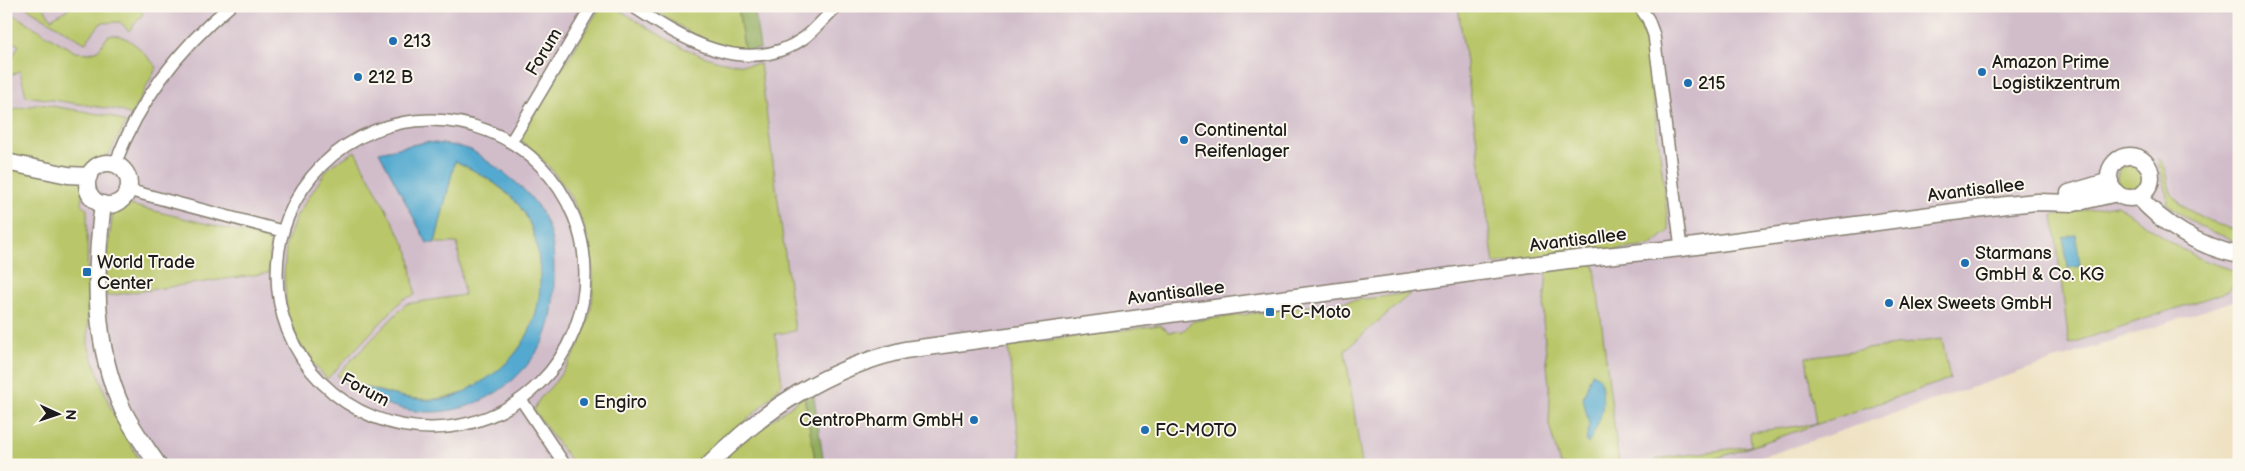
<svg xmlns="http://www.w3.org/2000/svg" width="2245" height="471" viewBox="0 0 2245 471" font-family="'Balsamiq Sans',sans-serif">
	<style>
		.industrial { fill: #d1bdca }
		.green { fill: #b9c76a; stroke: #6a7243 }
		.forest { fill: #92ac5e; stroke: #57643d }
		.water { fill: #53a9cf; stroke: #386276 }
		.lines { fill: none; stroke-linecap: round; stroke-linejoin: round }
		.street-casing { stroke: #867f70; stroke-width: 14 }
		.secondary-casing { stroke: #867f70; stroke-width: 19 }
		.street { stroke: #fff; stroke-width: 11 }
		.secondary { stroke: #fff; stroke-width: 16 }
		.poi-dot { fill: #1f6fb2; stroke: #fbf7ec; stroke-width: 2 }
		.labels { text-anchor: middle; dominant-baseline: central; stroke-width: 4; stroke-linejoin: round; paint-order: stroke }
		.poi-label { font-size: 18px; fill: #1c1c1c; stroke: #fbf7ec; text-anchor: start }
		.street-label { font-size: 18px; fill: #1c1c1c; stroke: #fbf7ec }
	</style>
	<rect width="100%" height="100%" fill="#fbf7ec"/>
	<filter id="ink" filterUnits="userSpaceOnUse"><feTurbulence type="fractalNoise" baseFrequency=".02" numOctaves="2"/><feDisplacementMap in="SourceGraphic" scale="10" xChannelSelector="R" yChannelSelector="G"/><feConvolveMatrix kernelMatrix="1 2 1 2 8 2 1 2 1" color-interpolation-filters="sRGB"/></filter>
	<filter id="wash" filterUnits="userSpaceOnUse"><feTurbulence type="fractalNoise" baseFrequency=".0096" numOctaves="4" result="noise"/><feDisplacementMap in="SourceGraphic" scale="20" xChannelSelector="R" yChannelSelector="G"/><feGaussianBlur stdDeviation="1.12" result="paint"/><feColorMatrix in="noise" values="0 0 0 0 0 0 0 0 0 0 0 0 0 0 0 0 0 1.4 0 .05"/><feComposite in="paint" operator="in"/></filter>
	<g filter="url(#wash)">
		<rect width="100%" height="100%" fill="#efe2c3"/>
		<path class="industrial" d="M6 6H2239V299L1738 465H6Z"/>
		<path class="green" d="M24 6H43L51 19 73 6H138L143 14 129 31 120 22 101 23 85 43Z
			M601 6H613C657 33 706 70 760 64L795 331 775 334 782 383C759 414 725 436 697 465H574L534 411C537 397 550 390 558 378 564 370 570 361 575 352 615 282 585 188 522 142L523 132Z
			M647 6H738L744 50 702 40Z
			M1458 6H1627L1639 18 1648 50 1669 231 1650 246 1494 264Z
			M6 10 75 52 90 53 98 50 108 36C128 31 144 54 157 67L131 115 119 110 26 96 20 71 11 75 6 81V69L19 45 6 39Z
			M40 104 111 116 126 123 109 154 86 165 81 204 87 209 88 345 110 407 142 465H6V115L9 110Z
			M355 151 409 252 415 295 403 299 327 379 314 365 297 339 287 317 284 276 286 244 297 215 328 168Z
			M2159 158C2169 171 2166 176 2170 190 2177 210 2220 226 2239 231V242L2202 228 2166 204C2170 196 2160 171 2158 160Z
			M455 161C478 172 499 184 517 203 530 218 536 239 539 258 547 312 525 359 477 385 470 388 461 395 453 396 429 402 406 399 383 392 367 387 349 385 337 375L406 304 464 295 457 243H435Z
			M2117 178a14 14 0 1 1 28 0a14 14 0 1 1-28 0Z
			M126 204 269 239 270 244 269 273 106 296 105 265 113 213Z
			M2117 205 2173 244 2203 260 2239 272 2237 281 2229 291 2069 344 2053 215Z
			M1594 261 1619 465H1560L1549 425 1550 396 1543 320 1547 269Z
			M1411 293 1345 350 1362 465H1022L1008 346 1160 325 1169 332 1183 331 1193 321Z
			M1942 339 1950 379 1697 465H1657L1656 459 1751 446 1750 432 1816 424 1806 357Z
			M804 396 816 465H717L728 453Z"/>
		<path class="forest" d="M738 6H754L760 49 744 50Z
			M813 391 824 465H816L804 396Z"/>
		<path class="water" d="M426 142C441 144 457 145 471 150 477 153 484 159 490 163 513 179 535 195 546 222 554 240 554 258 554 277 554 297 553 318 545 337 524 382 478 413 428 412 398 411 368 400 344 381 377 390 422 408 456 396 462 394 469 389 476 385 526 358 547 312 538 255 536 237 530 218 517 203 500 184 478 172 455 161L435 243H427L379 152Z
			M2076 235 2080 266 2068 268 2063 237Z
			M1592 373 1600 378C1606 409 1602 417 1588 444L1586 442 1589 425 1583 398Z"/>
	</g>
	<g filter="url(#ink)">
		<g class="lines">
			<defs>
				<path id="street" d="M632 6C682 39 746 79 804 38 816 29 826 16 837 6
					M1639 6 1648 19 1654 35 1681 248
					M277 274a154 154 0 1 1 308 0a154 154 0 1 1-308 0Z
					M511 142 592 6
					M115 164C139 101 177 50 230 6
					M128 190 282 231
					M522 401 565 465"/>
				<path id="secondary" d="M2109 177a21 21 0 1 1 42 0a21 21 0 1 1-42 0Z
					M6 162 68 175 89 176
					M87 184a21 21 0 1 1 42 0a21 21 0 1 1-42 0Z
					M2069 193 2110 181
					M2138 196C2164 226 2201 247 2239 255
					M103 204C94 272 93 346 123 410 132 429 146 447 158 465
					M709 465C766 408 825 369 905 350L1568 260 1681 248 2006 205 2037 202 2074 203 2117 193"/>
			</defs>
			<use href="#street" class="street-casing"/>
			<use href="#secondary" class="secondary-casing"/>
			<use href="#street" class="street"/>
			<use href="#secondary" class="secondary"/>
		</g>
	</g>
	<g class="poi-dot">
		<circle cx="393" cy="41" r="5"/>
		<circle cx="1982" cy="72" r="5"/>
		<circle cx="358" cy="77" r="5"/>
		<circle cx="1688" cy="83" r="5"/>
		<circle cx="1184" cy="140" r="5"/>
		<circle cx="1965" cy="263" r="5"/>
		<rect x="82" y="267" width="10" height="10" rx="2.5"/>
		<circle cx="1889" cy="303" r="5"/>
		<rect x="1265" y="307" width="10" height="10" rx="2.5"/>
		<circle cx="584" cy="402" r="5"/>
		<circle cx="974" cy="420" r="5"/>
		<circle cx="1145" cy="430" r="5"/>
	</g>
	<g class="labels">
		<g class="poi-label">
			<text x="403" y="41">213</text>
			<text x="1992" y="62">Amazon Prime<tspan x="1992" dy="21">Logistikzentrum</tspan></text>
			<text x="368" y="77">212 B</text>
			<text x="1698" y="83">215</text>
			<text x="1194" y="130">Continental<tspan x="1194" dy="21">Reifenlager</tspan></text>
			<text x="1975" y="253">Starmans<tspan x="1975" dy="21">GmbH &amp; Co. KG</tspan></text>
			<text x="97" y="262">World Trade<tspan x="97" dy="21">Center</tspan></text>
			<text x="1899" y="303">Alex Sweets GmbH</text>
			<text x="1280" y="312">FC-Moto</text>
			<text x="594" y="402">Engiro</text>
			<text x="964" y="420" text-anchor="end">CentroPharm GmbH</text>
			<text x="1155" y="430">FC-MOTO</text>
		</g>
		<g class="street-label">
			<text transform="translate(544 52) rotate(-59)">Forum</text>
			<text transform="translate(1976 190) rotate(-7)">Avantisallee</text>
			<text transform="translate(1578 240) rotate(-7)">Avantisallee</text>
			<text transform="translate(1176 293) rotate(-7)">Avantisallee</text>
			<text transform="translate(365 390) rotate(28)">Forum</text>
		</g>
	</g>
	<rect width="2245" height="471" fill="none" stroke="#fbf7ec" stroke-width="25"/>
	<g transform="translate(58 414) rotate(93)" stroke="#fbf7ec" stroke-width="4" paint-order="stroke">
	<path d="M0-4L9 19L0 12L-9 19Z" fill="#1c1c1c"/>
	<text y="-8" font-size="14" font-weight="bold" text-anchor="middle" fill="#1c1c1c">N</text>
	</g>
</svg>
